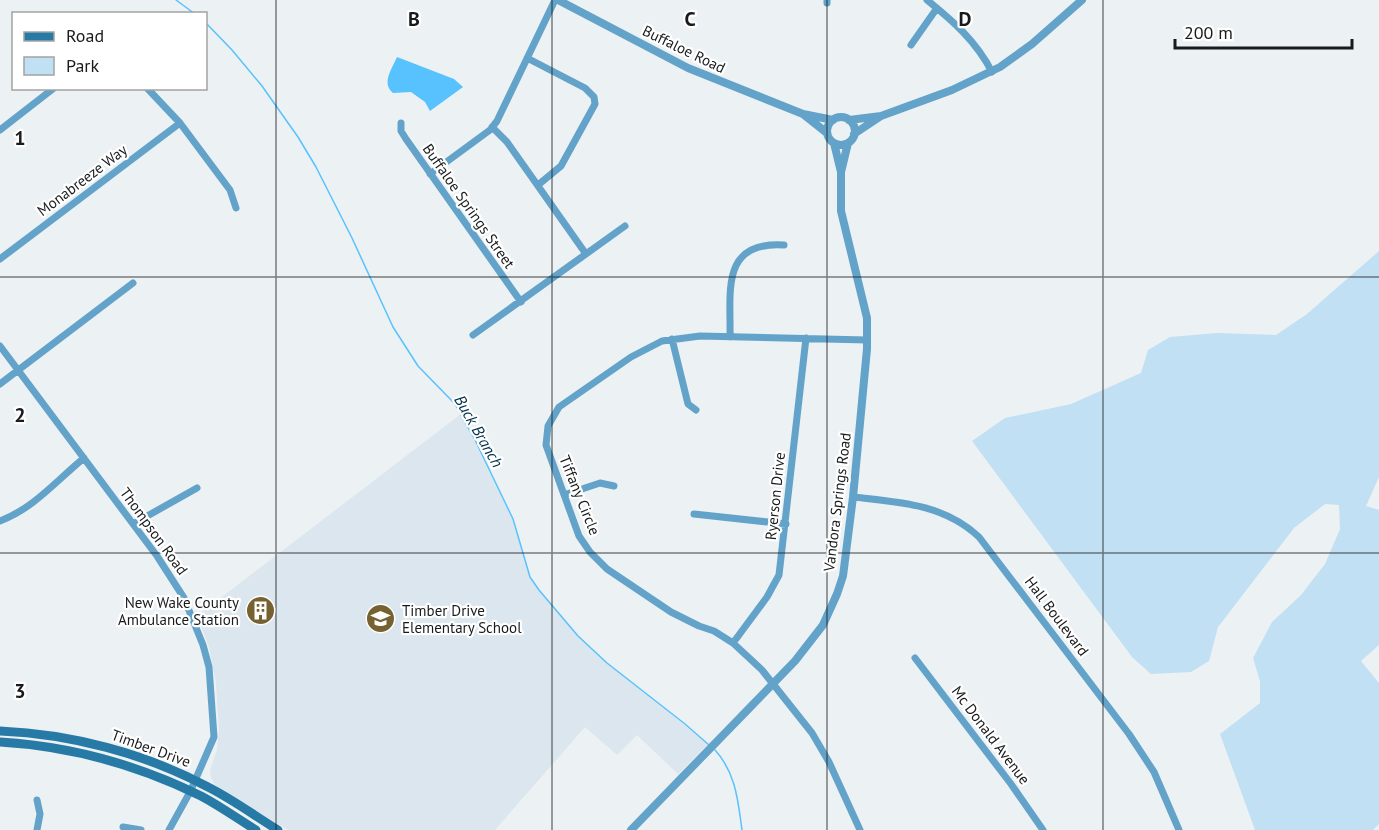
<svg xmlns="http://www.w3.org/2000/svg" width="1379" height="830" viewBox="0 0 1379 830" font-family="'PT Sans',sans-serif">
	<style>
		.built { fill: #dbe6ee }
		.green { fill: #c2e0f3 }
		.water { fill: #57c2fd }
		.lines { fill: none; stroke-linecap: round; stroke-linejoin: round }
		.stream { stroke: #57c2fd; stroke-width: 1.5 }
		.minor { stroke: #64a3c9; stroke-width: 7 }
		.tertiary { stroke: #64a3c9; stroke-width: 8 }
		.secondary { stroke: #277aa6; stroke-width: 9 }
		.grid { fill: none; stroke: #181a1b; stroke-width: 1.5; stroke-opacity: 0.55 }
		.labels { text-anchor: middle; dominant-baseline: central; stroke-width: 4.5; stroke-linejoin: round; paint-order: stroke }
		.street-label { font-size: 15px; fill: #181a1b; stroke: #fff }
		.poi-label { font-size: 15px; fill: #181a1b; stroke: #fff; text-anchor: end }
		.water-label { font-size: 16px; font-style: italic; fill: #01324a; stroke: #fff }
		.grid-label { font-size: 20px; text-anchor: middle; font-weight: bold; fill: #181a1b; stroke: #fff; stroke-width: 4.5; stroke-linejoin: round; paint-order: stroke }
	</style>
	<rect width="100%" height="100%" fill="#ecf1f4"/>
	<path class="built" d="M461 414 512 519 530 577 539 590 578 635 607 663 708 744 678 774 637 735 617 755 585 727 495 830H288L215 785 211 778 210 770 217 750 219 729 216 683 209 647 197 616Z"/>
	<path class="green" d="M1379 251V477L1366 506 1379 510V645L1361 661 1379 683V824L1373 830H1255L1220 734 1260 703V681L1253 658 1272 622 1301 595 1325 564 1340 529 1339 505 1325 504 1294 528 1218 627 1209 661 1191 672 1151 674 1132 657 972 441 1005 418 1071 404 1141 373 1148 350 1170 337 1217 333 1276 335 1307 314Z"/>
	<path class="water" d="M397 57 454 79 463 87 430 111 425 102 411 92 393 93C381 83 392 69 397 57Z"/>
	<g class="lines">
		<path class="stream" d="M176 0 195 14
			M206 23 232 50 262 86 298 137 316 167 352 238 393 327 418 366 455 404 475 440 513 519 530 577 539 590 578 636 607 663 685 724 709 745
			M715 750C736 773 738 801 742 830"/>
		<path class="minor" d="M827 0V3
			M927 0C953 21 976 41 992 72
			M911 45 937 8
			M527 58 585 88 594 97 595 104 561 166 538 185
			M147 88 180 123 230 190 236 208
			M401 123V131L406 139 521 302
			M492 127 507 142 586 254
			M0 130 54 88
			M430 174 490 130 497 121 555 0
			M0 259 180 123
			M473 335 625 226
			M730 337C731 292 720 241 784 245
			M672 339 688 404 696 410
			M0 346 157 556 184 598 203 645 209 667 214 737 190 792 169 830
			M0 384 133 283
			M564 495 600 483 614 486
			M853 497C899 502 944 504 979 537L1129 734 1154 772 1179 830
			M694 514 786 524
			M0 521C34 508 56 481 84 458
			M133 524 197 488
			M733 643 767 597 779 575 806 338
			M915 658 1011 784 1043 830
			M123 827 141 830
			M37 830 40 814 37 800
			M860 830 829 762 812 733 762 670 733 643 714 631 699 626 671 612 607 569 590 552 579 536 546 445 548 426 559 407 631 357 662 341 700 336 867 340"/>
		<path class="tertiary" d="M558 0 688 68 803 114 833 120
			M803 114 827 133
			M827 131a14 14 0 1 1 28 0a14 14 0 1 1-28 0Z
			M849 120 881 116
			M854 134 881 116 952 90 1000 67 1032 44 1082 0
			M834 143 841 172
			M631 830 795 661 823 625 837 594 843 576 853 497 867 349V318L841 211V172L848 143"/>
		<path class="secondary" d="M0 731C71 734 144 753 208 787 232 799 255 816 278 830
			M0 742C69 746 138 765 201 796 220 806 238 819 256 830"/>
	</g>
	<path class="grid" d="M276 0V830M552 0V830M827 0V830M1103 0V830M0 277H1379M0 553H1379"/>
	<defs>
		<symbol id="building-disc" viewBox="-11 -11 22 22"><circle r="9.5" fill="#766130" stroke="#fff"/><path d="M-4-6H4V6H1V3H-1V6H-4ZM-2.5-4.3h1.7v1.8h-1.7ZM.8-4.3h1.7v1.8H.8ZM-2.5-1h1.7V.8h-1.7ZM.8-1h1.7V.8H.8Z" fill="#fff"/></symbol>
		<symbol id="school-disc" viewBox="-11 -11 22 22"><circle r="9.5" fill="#766130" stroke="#fff"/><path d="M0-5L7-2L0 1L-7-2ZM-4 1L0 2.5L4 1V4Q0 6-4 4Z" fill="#fff"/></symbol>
	</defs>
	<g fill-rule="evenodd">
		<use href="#building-disc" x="244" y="594" width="33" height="33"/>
		<use href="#school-disc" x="364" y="602" width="33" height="33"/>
	</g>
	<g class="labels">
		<g class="street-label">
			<text transform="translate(684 49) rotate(26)">Buffaloe Road</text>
			<text transform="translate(82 180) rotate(-37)">Monabreeze Way</text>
			<text transform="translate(469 206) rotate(55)">Buffaloe Springs Street</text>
			<text transform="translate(580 495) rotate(68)">Tiffany Circle</text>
			<text transform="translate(775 496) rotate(-84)">Ryerson Drive</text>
			<text transform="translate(837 502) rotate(-83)">Vandora Springs Road</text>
			<text transform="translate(154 531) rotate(54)">Thompson Road</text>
			<text transform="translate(1057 616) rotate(53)">Hall Boulevard</text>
			<text transform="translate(991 735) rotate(53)">Mc Donald Avenue</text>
			<text transform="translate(151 748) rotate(20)">Timber Drive</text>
		</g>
		<g class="poi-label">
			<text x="239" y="602">New Wake County<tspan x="239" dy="17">Ambulance Station</tspan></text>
			<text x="402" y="610" text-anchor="start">Timber Drive<tspan x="402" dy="17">Elementary School</tspan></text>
		</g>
		<g class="water-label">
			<text transform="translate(479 431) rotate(60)">Buck Branch</text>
		</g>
	</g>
	<g class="grid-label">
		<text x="414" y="26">B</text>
		<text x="690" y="26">C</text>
		<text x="965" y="26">D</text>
		<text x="20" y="145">1</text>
		<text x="20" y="422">2</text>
		<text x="20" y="698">3</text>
	</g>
	<rect x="12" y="12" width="195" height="78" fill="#ffffff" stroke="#a3a3a4" stroke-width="1.5"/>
	<rect x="24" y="32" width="30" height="9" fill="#277aa6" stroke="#a3a3a4" stroke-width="1.5"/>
	<text x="66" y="42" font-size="18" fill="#181a1b">Road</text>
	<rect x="24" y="57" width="30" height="18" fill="#c2e0f3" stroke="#a3a3a4" stroke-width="1.5"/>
	<text x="66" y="72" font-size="18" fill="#181a1b">Park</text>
	<path d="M1175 39v9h177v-9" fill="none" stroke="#181a1b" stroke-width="3"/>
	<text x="1184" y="39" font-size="18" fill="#181a1b" stroke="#ffffff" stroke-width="4.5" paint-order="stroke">200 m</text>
</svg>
